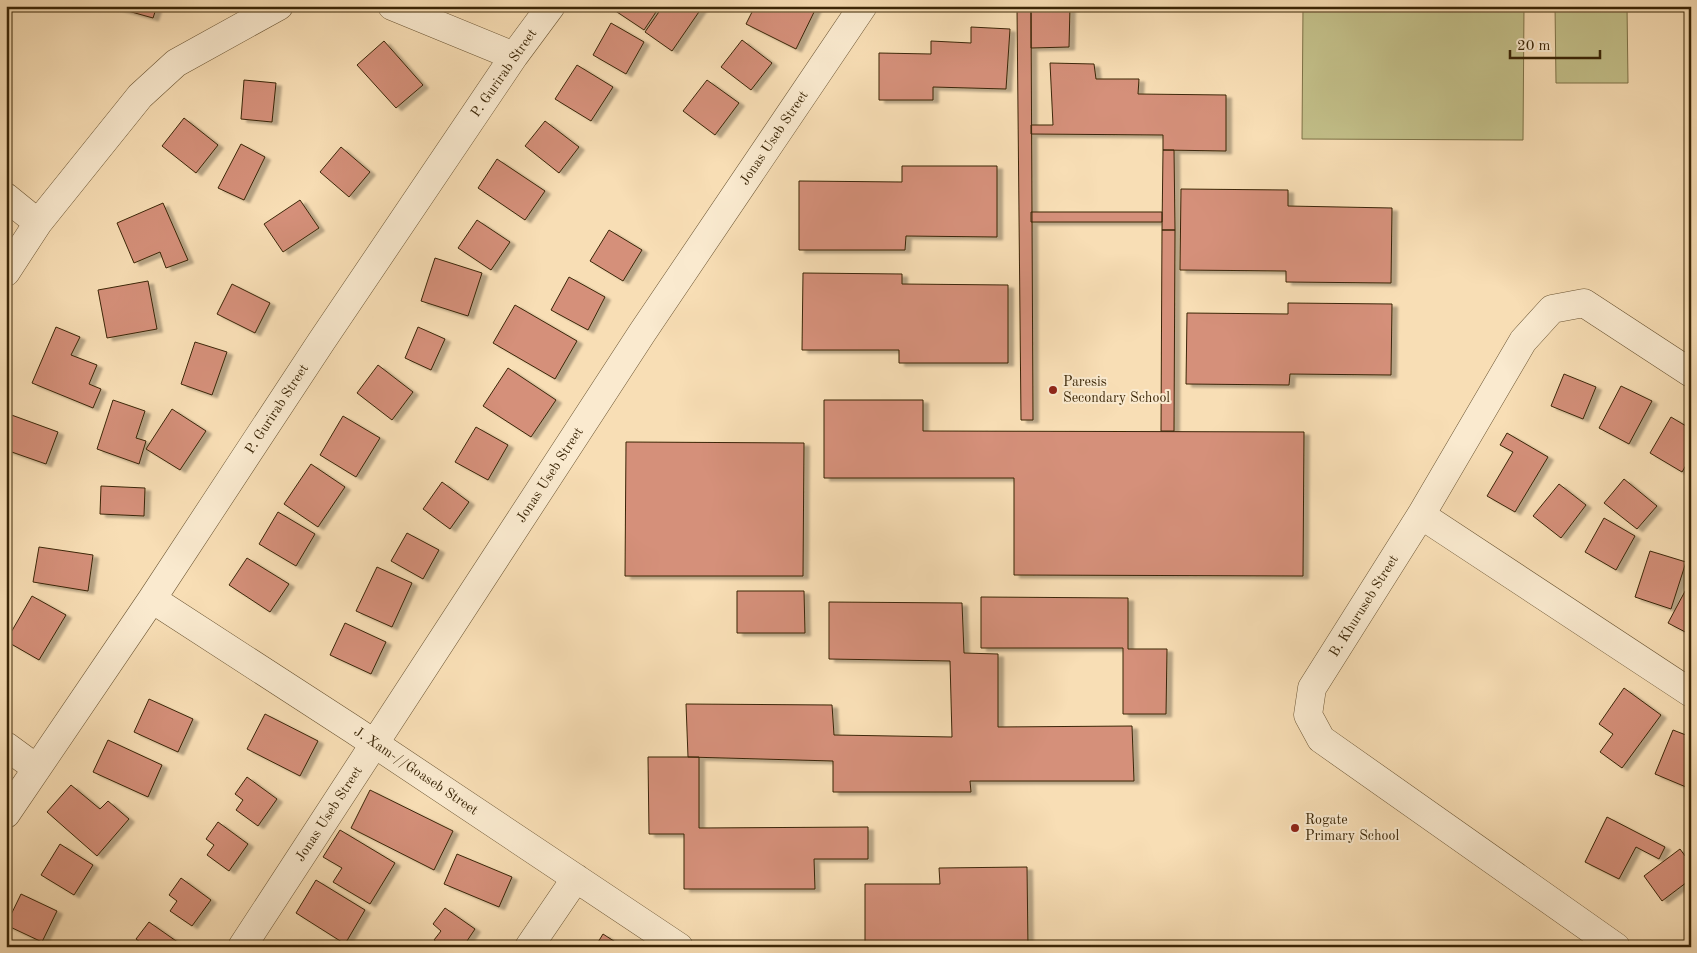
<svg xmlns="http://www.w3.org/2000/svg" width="1697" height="953" viewBox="0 0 1697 953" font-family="'Old Standard TT',serif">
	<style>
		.green { fill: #c3c08a; stroke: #7f7348 }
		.building { fill: #d5907a; stroke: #3b2607; filter: url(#shadow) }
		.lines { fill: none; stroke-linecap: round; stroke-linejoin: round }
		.minor-casing { stroke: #6a5432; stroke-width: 29 }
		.minor { stroke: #faeacf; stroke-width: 28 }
		.poi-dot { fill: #8f2418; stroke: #faeacf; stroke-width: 2 }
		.labels { text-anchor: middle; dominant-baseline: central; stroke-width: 4; stroke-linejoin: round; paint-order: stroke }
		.street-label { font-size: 14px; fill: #3b2607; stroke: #faeacf }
		.poi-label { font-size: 14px; fill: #3b2607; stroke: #faeacf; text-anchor: start }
	</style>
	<defs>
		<filter id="shadow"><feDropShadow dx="5.5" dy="3" stdDeviation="1" flood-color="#0004"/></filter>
	</defs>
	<rect width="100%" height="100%" fill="#f8deb5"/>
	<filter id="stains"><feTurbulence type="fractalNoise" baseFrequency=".004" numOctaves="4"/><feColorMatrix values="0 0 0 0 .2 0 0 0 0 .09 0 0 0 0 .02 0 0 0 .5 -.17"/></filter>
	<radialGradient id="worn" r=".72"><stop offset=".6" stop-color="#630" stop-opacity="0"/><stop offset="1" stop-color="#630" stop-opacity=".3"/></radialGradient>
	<path class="green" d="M1303 6H1524L1523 140 1302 139Z
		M1555 6H1627L1628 83H1556Z"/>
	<path class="building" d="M110 6H157L153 18Z
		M608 6H660L644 30Z
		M663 6H703L672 51 645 32Z
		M755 6H817L796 49 746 24Z
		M1031 6H1070L1069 47 1031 48Z
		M1017 8H1031L1033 420H1021Z
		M611 23 644 42 626 74 593 55Z
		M971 27 1010 29 1006 89 933 87V100H879V53L931 54V41L971 43Z
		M742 40 772 63 751 90 721 67Z
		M384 41 423 85 396 108 357 65Z
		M1050 63 1094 64 1096 79H1139L1138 94 1226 95V151L1163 150V135L1031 134V125H1053Z
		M577 65 613 87 591 121 555 99Z
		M244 80 276 83 272 122 241 119Z
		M707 80 739 103 715 135 683 111Z
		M184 118 218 145 196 173 162 146Z
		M545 121 579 147 559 173 525 146Z
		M241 144 265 157 244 200 218 188Z
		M341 147 370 172 349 197 320 172Z
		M1163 150H1174L1175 230H1162Z
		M497 159 545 191 525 220 478 188Z
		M902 166H997V237L906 236 905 250H799V181L902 182Z
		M1181 189 1288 190V206L1392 208 1391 283 1286 282V271L1180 270Z
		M300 200 319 228 283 252 264 224Z
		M163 203 188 260 166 268 160 252 134 263 117 223Z
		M1031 212H1162V222H1031Z
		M477 220 510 242 491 270 458 248Z
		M609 230 642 250 623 281 590 261Z
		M1162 230H1175L1174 431H1161Z
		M435 258 482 273 468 316 421 301Z
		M803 273 902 274V284L1008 285V363H899V350H802Z
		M569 277 605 297 588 330 551 310Z
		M148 281 157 329 107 338 98 290Z
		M232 284 270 303 255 333 217 314Z
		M1288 303 1392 304 1391 375 1290 374 1289 385 1186 384 1187 313 1288 314Z
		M515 305 577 341 555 379 493 343Z
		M56 327 80 337 71 355 97 365 89 384 101 389 93 408 32 383Z
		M418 327 445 339 431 370 405 358Z
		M195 342 227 352 212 395 181 384Z
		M378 365 413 392 392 420 357 393Z
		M508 368 556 400 531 437 483 406Z
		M1564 374 1596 387 1583 419 1551 406Z
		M1621 386 1652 401 1629 444 1599 428Z
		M113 400 145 411 136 438 146 441 139 464 97 449Z
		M824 400H923V431L1304 432 1303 576 1014 575V478H824Z
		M172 409 206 431 180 470 146 449Z
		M6 413 58 432 46 464 6 450Z
		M343 416 380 438 356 477 320 455Z
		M1671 417 1691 429V457L1682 472 1650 453Z
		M476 427 508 445 488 480 455 462Z
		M1507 433 1548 457 1515 512 1487 496 1513 452 1500 445Z
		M626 442 804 443 803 576H625Z
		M311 464 345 487 318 527 284 504Z
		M1624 479 1657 506 1637 529 1604 503Z
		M442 482 469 502 450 529 423 509Z
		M1559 484 1586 505 1561 538 1533 516Z
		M101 486 145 488 144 516 100 514Z
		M278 512 315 534 296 566 259 544Z
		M1604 518 1635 536 1616 570 1585 552Z
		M407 533 439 550 423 579 391 561Z
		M39 547 93 555 88 591 33 582Z
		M1650 551 1686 562 1671 609 1635 597Z
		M247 558 289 584 270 612 229 585Z
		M377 567 412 583 392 627 356 611Z
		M1691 580V635L1668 623Z
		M737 591H804L805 633H737Z
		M32 596 66 615 39 660 6 641Z
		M981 597 1128 598V649H1167L1166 714H1123V648H981Z
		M829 602 962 603 964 653 998 654V727L1132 726 1134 781H970L971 792H833V761L688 757 686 704 832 705 834 735 952 737 950 661 829 659Z
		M345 623 386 642 371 674 330 655Z
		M1624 688 1661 715 1622 768 1600 752 1613 734 1599 724Z
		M149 699 193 719 178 752 134 732Z
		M265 714 318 741 300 776 247 749Z
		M1673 730 1691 737V776L1686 787 1655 774Z
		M108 740 162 765 148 797 93 772Z
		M648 757H699V828L868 827V859H814L815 889H684V834H649Z
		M247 777 277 799 258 826 236 810 243 800 235 794Z
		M71 785 100 809 108 801 129 819 97 856 47 812Z
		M370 790 453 831 434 870 351 828Z
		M1607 817 1665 847 1659 859 1636 847 1619 879 1585 862Z
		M218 822 248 844 229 871 207 855 214 845 206 839Z
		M340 830 395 863 370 904 333 882 342 868 323 857Z
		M60 844 93 865 74 895 41 875Z
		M1680 849 1691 864V879L1662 901 1644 876Z
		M457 854 512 877 499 907 444 884Z
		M1027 867 1028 947H865V884H940L939 868Z
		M181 878 211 900 192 926 170 911 177 901 169 895Z
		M316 880 365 910 345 944 296 913Z
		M21 894 57 911 42 942 6 925Z
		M445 908 475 929 463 947H443L434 940 441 931 433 924Z
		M149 922 179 943 176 947H143L144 945 136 939Z
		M603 934 623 947H595Z"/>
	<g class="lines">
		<defs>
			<path id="minor" d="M392 6 514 56
				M6 197 38 223
				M6 272 38 223 140 96 176 63 279 6
				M1421 515 1691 693
				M152 599 354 730 679 947
				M6 746 36 768
				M6 814 152 599 321 342 514 56 551 6
				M242 947 642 333 863 6
				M529 947 576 878
				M1616 947 1321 739 1308 715 1312 688 1421 515 1523 341 1552 309 1584 303 1691 373"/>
		</defs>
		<use href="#minor" class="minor-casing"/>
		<use href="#minor" class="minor"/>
	</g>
	<g class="poi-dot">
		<circle cx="1053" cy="390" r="5"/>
		<circle cx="1295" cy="828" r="5"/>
	</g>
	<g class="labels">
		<g class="street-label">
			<text transform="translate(504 73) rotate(-55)">P. Gurirab Street</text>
			<text transform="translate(774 138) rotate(-56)">Jonas Useb Street</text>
			<text transform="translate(277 409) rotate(-57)">P. Gurirab Street</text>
			<text transform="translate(550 475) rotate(-57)">Jonas Useb Street</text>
			<text transform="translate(1364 606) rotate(-58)">B. Khuruseb Street</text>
			<text transform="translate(416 771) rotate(34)">J. Xam-//Goaseb Street</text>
			<text transform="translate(329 814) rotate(-57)">Jonas Useb Street</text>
		</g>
		<g class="poi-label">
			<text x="1063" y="382">Paresis<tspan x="1063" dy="16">Secondary School</tspan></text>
			<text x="1305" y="820">Rogate<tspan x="1305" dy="16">Primary School</tspan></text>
		</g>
	</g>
	<rect width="1697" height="953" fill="none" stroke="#f8deb5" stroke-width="25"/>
	<rect x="8" y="8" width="1682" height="938" fill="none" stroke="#3b2607" stroke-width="2.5"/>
	<rect x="12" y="12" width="1672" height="928" fill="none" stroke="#3b2607"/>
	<path d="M1510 50v8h90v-8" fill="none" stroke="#3b2607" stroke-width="2.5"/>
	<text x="1517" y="50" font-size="15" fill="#3b2607" stroke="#faeacf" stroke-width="4" paint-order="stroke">20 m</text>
	<rect width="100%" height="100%" filter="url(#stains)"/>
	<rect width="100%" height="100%" fill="url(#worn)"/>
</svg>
